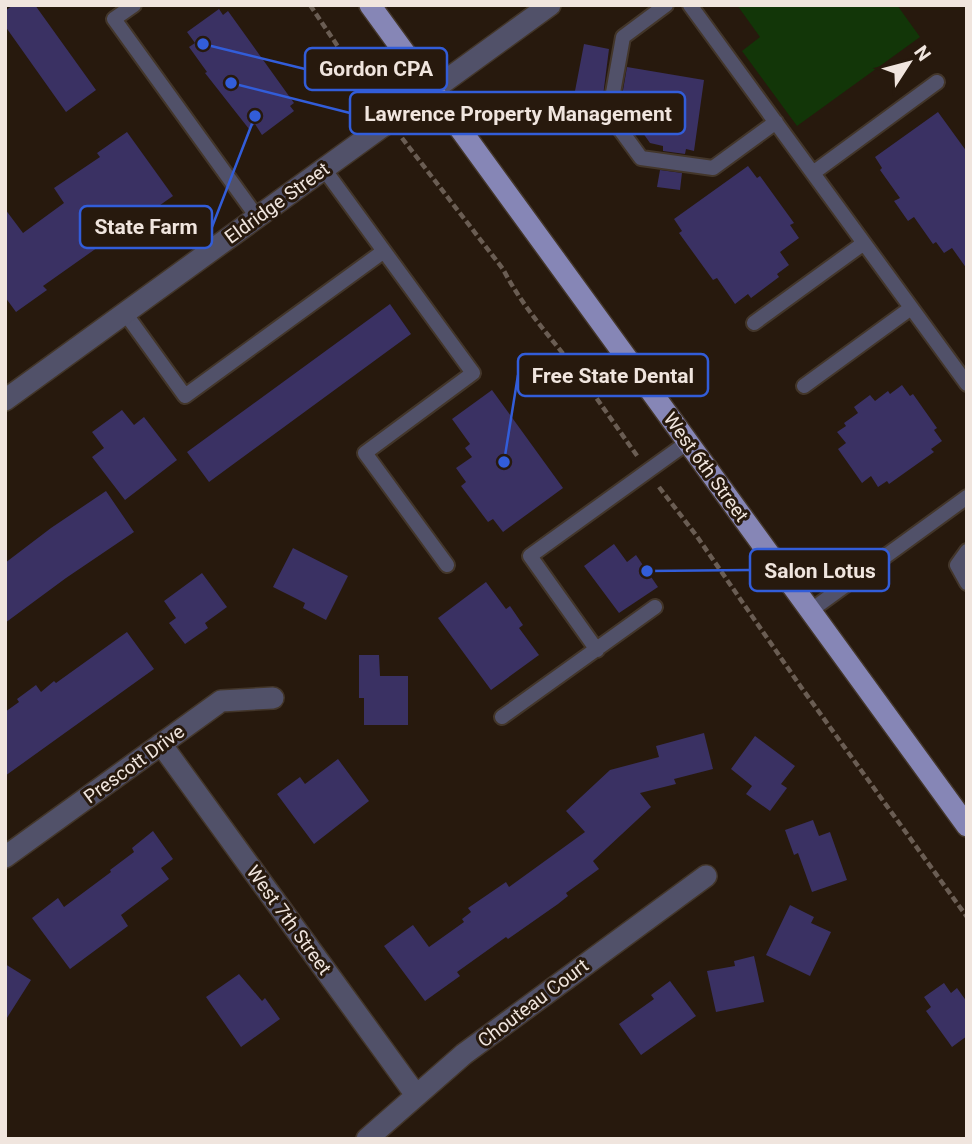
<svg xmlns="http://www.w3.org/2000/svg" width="972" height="1144" viewBox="0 0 972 1144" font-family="Roboto,sans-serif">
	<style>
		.green { fill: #123608 }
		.building { fill: #3a3163 }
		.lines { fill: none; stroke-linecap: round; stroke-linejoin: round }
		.lane-casing { stroke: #43362a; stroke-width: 18 }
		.street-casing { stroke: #43362a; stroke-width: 24 }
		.primary-casing { stroke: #43362a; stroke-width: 24 }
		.path { stroke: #6a5d53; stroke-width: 4.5; stroke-dasharray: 7 3.5; stroke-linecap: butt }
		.lane { stroke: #515169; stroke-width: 14 }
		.street { stroke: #515169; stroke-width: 21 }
		.primary { stroke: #8686b6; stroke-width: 21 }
		.labels { text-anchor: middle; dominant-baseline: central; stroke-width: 6; stroke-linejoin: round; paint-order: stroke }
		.street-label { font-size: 19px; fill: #f0e5de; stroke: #27190d }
		.leader { fill: none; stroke: #325dd9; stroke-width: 2.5 }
		.callout-dot { fill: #325dd9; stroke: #27190d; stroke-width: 2.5 }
		.callout { fill: #27190d; stroke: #325dd9; stroke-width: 2.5 }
		.callout-label { font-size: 21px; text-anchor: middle; font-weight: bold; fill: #f0e5de }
	</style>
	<rect width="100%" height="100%" fill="#27190d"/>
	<path class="green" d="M737 5H897L920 37 797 126 742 51 760 37Z"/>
	<path class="building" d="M13 5H35L96 90 66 112 5 26V11Z
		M219 9 223 15 228 11 294 103 290 106 294 111 262 135 255 124 249 129 205 73 207 72 189 47 195 43 187 32Z
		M584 44 609 49 603 96 575 91Z
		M627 67 704 80 694 151 686 149 685 154 663 151V146L650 143 621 102Z
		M938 112 967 152V269L952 248 944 253 936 242 933 244 914 217 908 221 894 201 900 198 880 170 882 168 875 157Z
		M127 132 173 196 143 217 140 213 98 241 101 245 43 286 47 290 16 312 5 297V209L23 233 64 203 54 188 100 157 97 153Z
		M748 166 757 178 760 176 794 223 790 225 799 238 780 252 789 265 777 274 779 277 751 298 748 294 735 304 717 278 713 280 679 233 682 231 674 219Z
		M660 170 682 173 680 190 657 187Z
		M390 304 411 334 209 482 187 452Z
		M902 385 910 396 913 394 937 428 934 430 942 441 931 449 934 452 889 484 887 481 878 487 871 476 862 483 838 449 846 443 837 432 846 426 844 423 858 413 854 407 870 395 875 401 888 391 890 394Z
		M492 390 563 488 503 532 493 519 488 522 461 486 466 482 456 468 472 457 465 448 470 444 452 419Z
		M122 410 134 425 144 417 177 460 125 500 92 457 104 448 92 432Z
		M106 491 134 532 66 578 5 623V563L51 528Z
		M614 544 627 562 636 555 658 587 619 613 584 566Z
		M293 548 348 576 326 620 303 608 305 603 273 587Z
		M202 573 227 607 205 623 208 628 185 644 169 623 176 618 164 601Z
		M486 582 506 609 510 606 523 625 519 628 539 655 491 690 438 618Z
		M127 632 154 669 5 776V712L19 702 17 699 36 685 41 692 54 681 56 683Z
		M359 655H379L380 676H408V725H364V698H359Z
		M704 733 713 769 674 779 676 784 640 793 651 807 593 861 599 869 566 893 568 896 558 904 508 939 506 937 457 972 460 976 425 1001 384 946 413 925 429 947 464 922 462 919 471 912 468 908 506 882 509 887 585 832 566 811 610 770 659 757 656 746Z
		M755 736 795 766 781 784 787 788 770 811 746 794 752 786 731 769Z
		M338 759 369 801 314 844 277 794 300 777 305 784Z
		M813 820 819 836 830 832 847 880 812 892 798 853 794 855 785 830Z
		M153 831 173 859 161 868 169 879 121 915 128 926 70 969 32 918 58 898 64 907 111 872 110 870 134 852 132 848Z
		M790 905 814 917 811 923 831 932 810 976 766 955Z
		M754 956 764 1002 716 1012 707 971 735 966 734 961Z
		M5 964 31 980 5 1021Z
		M239 974 262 1001 265 998 280 1019 241 1047 206 997Z
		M670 981 696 1016 641 1055 619 1024 654 999 651 995Z
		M944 983 951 993 957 988 967 1002V1036L952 1047 926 1011 931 1007 924 997Z"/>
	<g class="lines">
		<defs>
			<path id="lane" d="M134 5 114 19 257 217
				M666 5 623 37 611 104V117L641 158 713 168 776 122
				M690 5 967 384
				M324 169 473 373 365 453 447 565
				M813 173 937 82
				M125 313 185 396 384 251
				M754 323 864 243
				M804 386 911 308
				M967 551 957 565 967 583
				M810 611 967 497
				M597 650 530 556 688 442
				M502 717 655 607"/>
			<path id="street" d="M5 400 550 5
				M161 744 416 1095
				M5 857 221 701 273 698
				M367 1139 464 1054 706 876"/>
			<path id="primary" d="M370 5 967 826"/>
		</defs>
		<use href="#lane" class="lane-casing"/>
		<use href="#street" class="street-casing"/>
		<use href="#primary" class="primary-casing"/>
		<path class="path" d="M310 5 376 103
			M402 138 503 269C521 304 545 331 569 361 593 392 615 425 638 457
			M659 487 696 535 801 687 967 917"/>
		<use href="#lane" class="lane"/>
		<use href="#street" class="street"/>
		<use href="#primary" class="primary"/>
	</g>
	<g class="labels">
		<g class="street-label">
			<text transform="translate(277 203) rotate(-36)">Eldridge Street</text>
			<text transform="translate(706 467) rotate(54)">West 6th Street</text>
			<text transform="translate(134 764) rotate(-36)">Prescott Drive</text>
			<text transform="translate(289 920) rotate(54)">West 7th Street</text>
			<text transform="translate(533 1003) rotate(-37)">Chouteau Court</text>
		</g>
	</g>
	<path class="leader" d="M203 44L305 69M231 83L350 113M255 116L212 227M504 462L518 375M647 571L750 570"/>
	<g class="callout-dot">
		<circle cx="203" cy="44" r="7"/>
		<circle cx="231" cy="83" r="7"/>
		<circle cx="255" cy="116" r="7"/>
		<circle cx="504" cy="462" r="7"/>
		<circle cx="647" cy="571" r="7"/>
	</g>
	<g class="callout">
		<rect x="305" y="48" width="142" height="42" rx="7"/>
		<rect x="350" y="92" width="335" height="42" rx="7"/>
		<rect x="80" y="206" width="132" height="42" rx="7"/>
		<rect x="518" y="354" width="190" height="42" rx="7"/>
		<rect x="750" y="549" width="139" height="42" rx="7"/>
	</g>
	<g class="callout-label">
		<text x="376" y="76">Gordon CPA</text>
		<text x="518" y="121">Lawrence Property Management</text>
		<text x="146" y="234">State Farm</text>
		<text x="613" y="383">Free State Dental</text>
		<text x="820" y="578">Salon Lotus</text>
	</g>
	<rect width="972" height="1144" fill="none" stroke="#f0e5de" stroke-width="14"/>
	<g transform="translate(909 63) rotate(54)" stroke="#27190d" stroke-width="5" paint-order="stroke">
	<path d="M0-5L12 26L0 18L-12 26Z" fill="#f0e5de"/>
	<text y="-10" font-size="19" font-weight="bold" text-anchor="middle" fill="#f0e5de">N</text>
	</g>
</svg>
